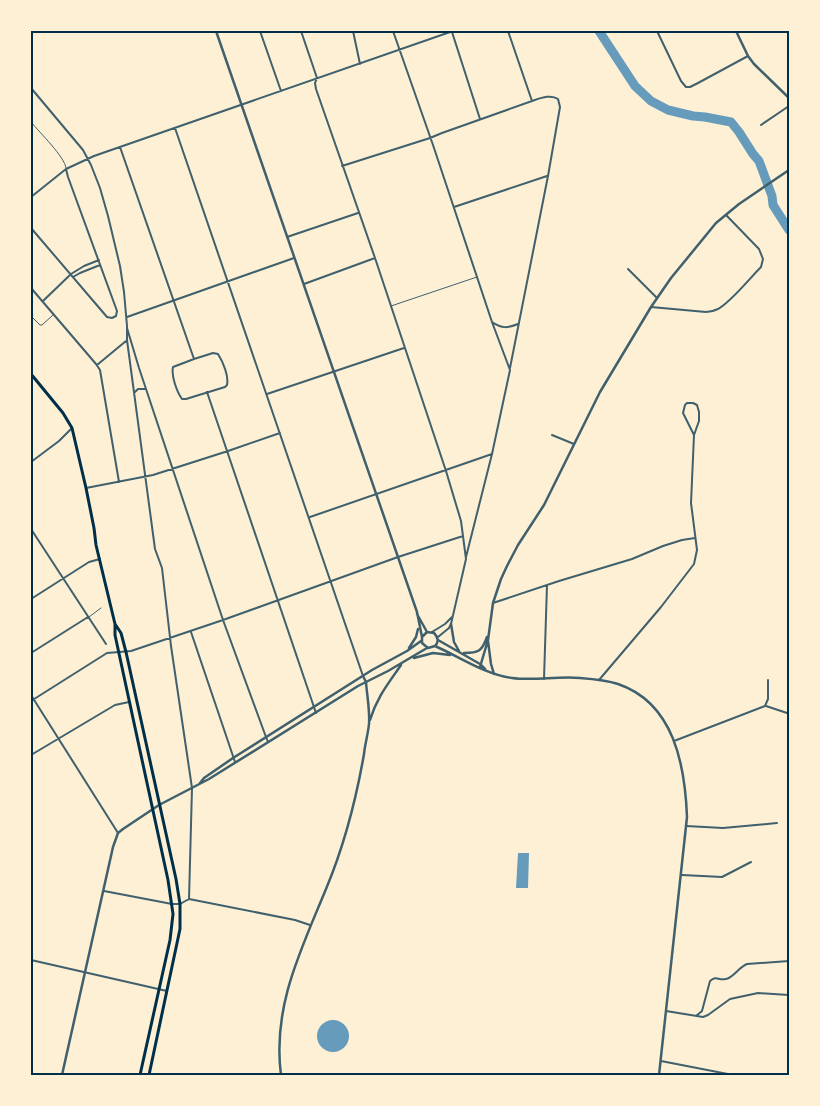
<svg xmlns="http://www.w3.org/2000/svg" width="820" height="1106" viewBox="0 0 820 1106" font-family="'PT Sans Narrow',sans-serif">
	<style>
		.water { fill: #669bbc }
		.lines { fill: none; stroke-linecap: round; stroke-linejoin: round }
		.river { stroke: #669bbc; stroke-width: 9 }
		.service { stroke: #3f606c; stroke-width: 1 }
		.minor { stroke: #3f606c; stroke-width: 2 }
		.tertiary { stroke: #3f606c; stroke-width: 2.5 }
		.primary { stroke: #003049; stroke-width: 3 }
		.neatline { fill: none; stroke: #003049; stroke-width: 2 }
	</style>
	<rect width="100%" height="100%" fill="#fdf0d5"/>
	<path class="water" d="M518 853H529L528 888H516Z
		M317 1036a16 16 0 1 1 32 0a16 16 0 1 1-32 0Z"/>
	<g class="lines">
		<path class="river" d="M599 31 635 86 651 101 668 110 693 116 705 117 731 122 739 132 753 154 759 161 772 196 773 205 789 230"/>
		<path class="service" d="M31 122C40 133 65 157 66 168
			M391 306 477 277
			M31 316 40 325H42L53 315
			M89 617 101 608"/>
		<path class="minor" d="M260 31 281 91
			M301 31 317 78 315 83 316 89 375 258 446 471 461 521 466 559 451 624 449 628 438 637
			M353 31 360 64
			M393 31 433 145 492 322 510 370 492 454 466 557
			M508 31 532 101
			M657 31 681 81 686 87H690L698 83 748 56
			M452 32 480 119
			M31 88 83 150 91 165 100 188 108 216 120 266 124 292 127 326V340L155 549 162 568 171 646 192 788 189 899
			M761 125 789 106
			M175 128 363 676
			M120 147 194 359
			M342 166 430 138 442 133 532 101C541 98 551 94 558 99L560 107 548 176 510 368
			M31 197 66 169 94 156 453 31
			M454 207 547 176
			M31 228 107 317 112 318 116 316 117 311 68 177 66 169
			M287 237 358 213
			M628 269 657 298
			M73 277 80 273 100 265
			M304 284 375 258
			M31 288 96 364 100 370 119 482
			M43 301 71 274 84 266 99 260
			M651 307 706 312C710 312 714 311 718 309 731 302 750 278 761 267L763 259 759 249 726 215
			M127 317 294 258
			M492 322C502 329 508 328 518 324
			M127 328 139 368 223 620 266 737 268 742
			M213 353 218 354C223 362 229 376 227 385L225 387 186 399H182C177 392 171 376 173 367L194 359Z
			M97 365 126 341
			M207 392 316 713
			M134 393 138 389H146
			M267 394 404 348
			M552 435 574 444
			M31 462 59 441 72 428
			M86 488 153 475 228 451 280 433
			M310 517 492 454
			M31 529 106 644
			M31 599 89 562 100 559
			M493 603 559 581 632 559 663 546 682 540 695 538
			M191 632 235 762
			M432 632 445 624 452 617
			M31 653 88 617
			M544 679 547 585
			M599 680 661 607 694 564 697 550 691 503 694 435 699 421V412L697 405 693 403H687L685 405 683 413 694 435
			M31 695 118 833
			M31 701 107 653 131 651 223 620 398 557 463 536
			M766 706 787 713
			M674 741 765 706 768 699V680
			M31 755 115 705 129 702
			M686 826 723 828 777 823
			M682 875 722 877 751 862
			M104 891 172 904H180L189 899 295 920 310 925
			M31 960 167 991
			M666 1011 703 1017 708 1015 730 999 758 993 789 995
			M696 1016 702 1011 710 981C717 975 718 981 726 979 734 977 739 967 747 964L789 961
			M661 1061 733 1075"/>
		<path class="tertiary" d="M216 31 417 612 422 637V643L428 648 435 646
			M736 31 748 56 754 64 789 98
			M417 614 427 632
			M451 624 454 642 459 651
			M423 636 427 632 434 633C438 637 439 642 435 646
			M438 640 480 664 485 669
			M488 641 491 664 494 674
			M435 646C460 657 484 674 512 678 534 681 557 676 580 678 593 679 606 680 618 684 674 703 685 765 687 817L659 1075
			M409 648 416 637 418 629
			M464 653C479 653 482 651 487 637
			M414 658 433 653 450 655
			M480 667 488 640 493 603 501 579 507 566 518 545 544 505 600 392 651 307 671 278 716 223 739 204 789 170
			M370 720C377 697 388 684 401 665
			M200 783 204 778 233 758 372 670 407 651 421 641
			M62 1075 113 847 118 833 123 829 159 805 209 779 358 686 388 671 427 648
			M281 1075C272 1007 301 950 326 889 344 846 356 800 364 754 365 744 368 734 369 724 370 710 367 696 366 682L363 676"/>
		<path class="primary" d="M31 374 63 413 72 428 86 488 94 528 96 545 115 624V635L168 880 173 914 170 940 140 1075
			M115 624 121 633 126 652 176 879 180 904V929L149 1075"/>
	</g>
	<rect width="820" height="1106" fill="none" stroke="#fdf0d5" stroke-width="65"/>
	<rect x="32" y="32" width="756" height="1042" class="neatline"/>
</svg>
